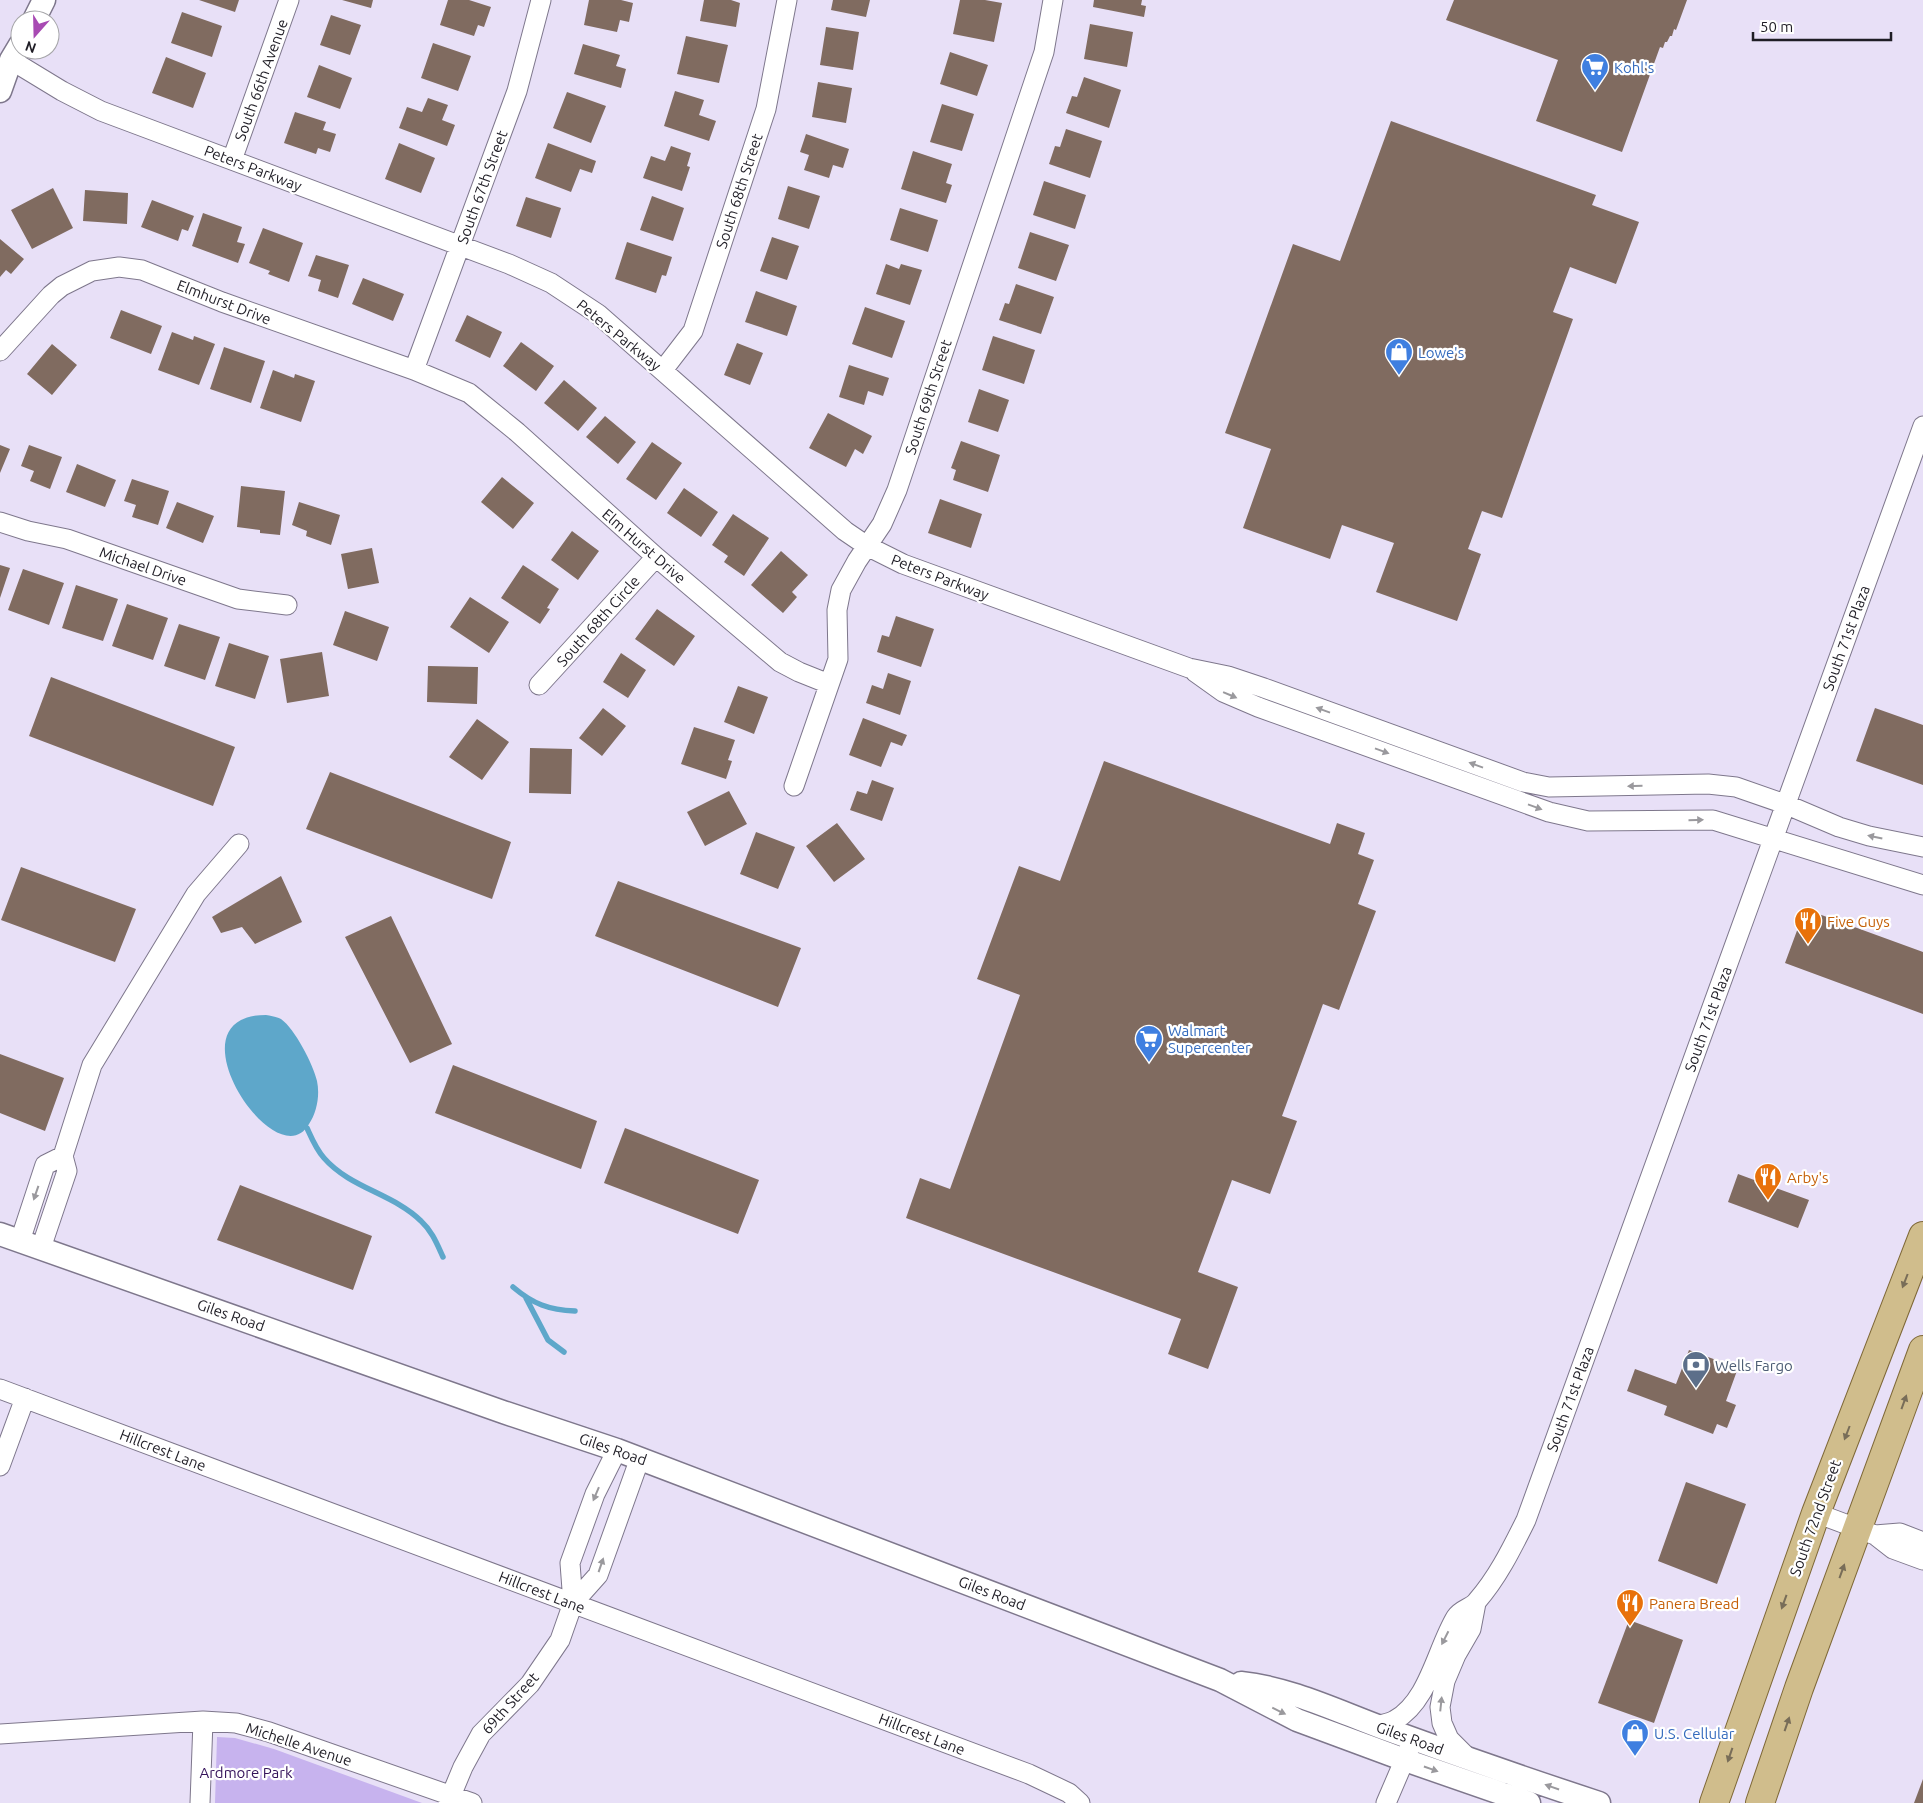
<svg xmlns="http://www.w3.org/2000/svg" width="1923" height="1803" viewBox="0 0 1923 1803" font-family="Ubuntu,sans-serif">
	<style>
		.green { fill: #c7b3ee }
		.water { fill: #5ea7ca }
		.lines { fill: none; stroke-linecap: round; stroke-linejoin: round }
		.stream { stroke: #5ea7ca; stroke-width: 5.5 }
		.building { fill: #806b60 }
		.minor-casing { stroke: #7e778c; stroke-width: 21 }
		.tertiary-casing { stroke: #7e778c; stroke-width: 25 }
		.primary-casing { stroke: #7e6837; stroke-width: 30 }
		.minor { stroke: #fff; stroke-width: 19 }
		.tertiary { stroke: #fff; stroke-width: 22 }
		.primary { stroke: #d0bd8c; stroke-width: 28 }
		.oneway { fill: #9a999d }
		.oneway2 { fill: #786d58 }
		.labels { text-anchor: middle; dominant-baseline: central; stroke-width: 4.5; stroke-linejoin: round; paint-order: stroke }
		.shop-label { font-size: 15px; fill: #366cbe; stroke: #fff; text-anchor: start }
		.street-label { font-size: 15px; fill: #1f1d25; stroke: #fff }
		.food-label { font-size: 15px; fill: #c56008; stroke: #fff; text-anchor: start }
		.service-label { font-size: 15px; fill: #4e5e75; stroke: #fff; text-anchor: start }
		.park-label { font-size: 15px; fill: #34125a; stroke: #fff }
	</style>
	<rect width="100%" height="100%" fill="#e8e0f7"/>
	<path class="green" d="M217 1737 235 1738 274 1749 422 1803H215Z"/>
	<path class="water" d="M266 1015C271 1016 277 1017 281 1019 295 1029 313 1064 317 1081 320 1095 317 1112 309 1124 280 1175 188 1047 241 1020 249 1016 257 1015 266 1015Z"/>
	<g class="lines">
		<path class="stream" d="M307 1128C312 1139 316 1149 324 1158 350 1188 394 1194 421 1221 432 1231 437 1244 443 1257
			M513 1287C533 1304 549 1310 575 1311
			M526 1298 548 1340 564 1352"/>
	</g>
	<path class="building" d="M199 0H239L235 12Z
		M342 0H373L371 8Z
		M448 0H469L491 7 484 27 478 25 474 36 440 25Z
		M589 0H621L633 3 629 22 620 20 617 32 584 25Z
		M704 0H731L740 3 736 27 700 21Z
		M833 0H870L866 17 831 10Z
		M960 0H985L1002 3 994 42 953 34Z
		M1094 0H1142L1141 5 1146 6 1144 17 1093 7Z
		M1454 0H1687L1676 30 1674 29 1672 36H1670L1667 42H1665L1663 48 1660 47 1622 152 1536 121 1558 60 1446 20Z
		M182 12 222 26 212 57 171 43Z
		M331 15 361 25 350 55 320 45Z
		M1090 24 1133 32 1127 67 1084 59Z
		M826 27 859 32 853 70 820 65Z
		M686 36 728 45 719 83 677 74Z
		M433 43 471 56 458 91 421 78Z
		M583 44 620 55 616 66 626 69 621 88 574 74Z
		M950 52 988 65 977 96 940 84Z
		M166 57 206 73 193 108 152 93Z
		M319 65 352 78 340 109 307 97Z
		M1084 77 1121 90 1109 128 1066 113 1072 96 1077 97Z
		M818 82 852 88 846 123 812 117Z
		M675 91 704 100 699 115 716 121 709 141 664 126Z
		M567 92 606 106 591 143 553 128Z
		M428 98 448 105 442 120 455 125 447 146 399 128 407 107 422 112Z
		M942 104 974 114 962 151 930 142Z
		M295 112 326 122 323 130 336 134 330 152 318 148 316 154 284 143Z
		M1391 121 1596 195 1592 205 1639 222 1616 284 1570 267 1553 312 1573 319 1502 518 1482 511 1468 549 1481 554 1457 621 1376 592 1394 543 1342 525 1330 559 1243 528 1271 449 1225 433 1293 244 1340 261Z
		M1066 129 1102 141 1090 178 1049 164 1055 146 1060 147Z
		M806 134 849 149 843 168 833 165 829 178 804 170 809 155 800 152Z
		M399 143 435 158 421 193 385 179Z
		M548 143 596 161 592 173 580 169 571 192 535 178Z
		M671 146 691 153 687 166 690 167 682 191 643 178 651 156 665 161Z
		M913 151 952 164 946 183 952 185 946 203 901 189Z
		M1044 181 1086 195 1075 229 1033 215Z
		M788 186 820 196 809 229 778 219Z
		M53 188 73 228 32 249 11 210Z
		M85 190 128 193 127 224 83 221Z
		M652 196 684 208 673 241 640 230Z
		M526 197 561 208 551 238 516 226Z
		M152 200 194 216 188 231 182 229 178 241 141 227Z
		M900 208 938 220 928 252 890 240Z
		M203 213 242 227 237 242 245 244 238 263 192 246Z
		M263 228 303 243 289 282 268 274 270 271 249 263Z
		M1030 232 1069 245 1056 281 1018 268Z
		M772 237 799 246 787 280 760 271Z
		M0 239 24 259 11 274 6 270 0 277Z
		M627 242 672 257 666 276 662 275 656 293 615 279Z
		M316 255 349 265 338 298 318 291 321 280 308 276Z
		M886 264 899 269 901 264 922 270 910 305 876 294Z
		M363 278 404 294 393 321 352 304Z
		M1016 284 1054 297 1041 334 999 320 1005 303 1009 304Z
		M756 291 797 306 787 336 745 322Z
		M865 307 905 321 892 358 852 344Z
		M121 310 162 326 151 354 110 338Z
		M467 315 502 332 490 358 455 341Z
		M172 332 193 340 194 336 215 344 199 385 158 370Z
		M993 336 1035 350 1024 384 982 370Z
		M521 342 554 366 536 391 503 366Z
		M737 343 763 353 750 385 724 375Z
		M52 344 77 365 52 395 27 374Z
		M224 347 265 361 251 403 210 389Z
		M849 365 889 378 883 396 868 391 864 405 839 397Z
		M273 370 294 378 295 374 315 381 301 422 260 408Z
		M564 380 597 408 578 431 544 403Z
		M979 389 1009 400 998 432 968 422Z
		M828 413 872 436 863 454 855 449 846 467 809 448Z
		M605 416 636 442 618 464 586 437Z
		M961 441 1000 455 988 492 953 480 956 470 951 468Z
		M652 442 682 463 656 500 626 479Z
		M0 445 10 449 0 473Z
		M29 445 62 457 50 489 30 481 34 471 21 466Z
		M77 464 116 480 105 507 66 492Z
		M502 477 534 503 513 529 481 502Z
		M132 479 169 491 158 525 132 517 136 505 124 501Z
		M241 486 285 491 280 535 260 533V530L237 527Z
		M684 488 718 512 701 537 667 513Z
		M940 499 982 514 971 548 928 533Z
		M177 502 214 516 203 543 166 528Z
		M299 502 340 515 331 545 306 536 307 531 292 525Z
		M733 514 769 538 744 576 724 562 728 556 712 545Z
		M572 531 599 551 578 580 551 560Z
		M372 548 379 583 348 589 341 554Z
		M781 551 808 575 792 592 797 597 783 613 751 585Z
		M0 565 10 568 0 598Z
		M523 565 559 589 547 608 550 609 540 624 501 598Z
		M23 569 64 583 49 625 8 610Z
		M76 585 118 599 103 641 62 628Z
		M470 597 509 622 489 653 450 627Z
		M127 604 168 618 153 660 112 646Z
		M657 609 695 636 674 666 635 639Z
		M345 611 389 627 377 661 333 645Z
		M896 616 934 629 921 667 877 652 882 635 889 637Z
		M179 624 220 637 205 680 164 666Z
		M229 643 269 656 255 699 215 686Z
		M322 652 329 696 287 703 280 659Z
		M621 653 646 670 628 698 603 682Z
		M428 666 478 667 477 704 427 702Z
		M888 673 911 681 900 715 866 703 872 685 883 689Z
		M51 677 235 747 213 806 29 736Z
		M738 686 768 697 754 734 724 722Z
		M603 708 626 726 602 756 579 738Z
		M1875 708 1923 725V785L1856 761Z
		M863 718 907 735 902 746 891 742 881 767 849 755Z
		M477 719 509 742 482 780 449 757Z
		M694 727 735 740 728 760 732 761 726 779 681 764Z
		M530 748 572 749 571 794 529 793Z
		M1104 761 1330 844 1337 823 1365 833 1358 854 1374 860 1358 904 1376 911 1339 1010 1323 1004 1282 1116 1297 1121 1270 1194 1232 1180 1198 1272 1238 1287 1208 1369 1168 1354 1181 1319 906 1218 920 1178 950 1189 1020 995 977 979 1019 866 1060 881Z
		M330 772 511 842 492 899 306 829Z
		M872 780 894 788 882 821 850 810 857 791 867 794Z
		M729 791 747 824 705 846 687 812Z
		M837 823 865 859 834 882 806 846Z
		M756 832 795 847 778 889 740 874Z
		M21 867 136 909 115 962 1 920Z
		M281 876 302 922 255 944 242 927 221 933 212 917Z
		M618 881 801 948 778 1007 595 936Z
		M1805 909 1923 952V1014L1785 963Z
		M391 916 452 1044 410 1063 345 937Z
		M0 1054 64 1078 45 1131 0 1113Z
		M453 1065 597 1121 581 1169 435 1113Z
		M625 1128 759 1180 738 1234 604 1183Z
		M1738 1174 1809 1200 1798 1228 1728 1202Z
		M240 1185 372 1236 353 1290 217 1240Z
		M1689 1350 1738 1368 1726 1401 1736 1405 1727 1428 1717 1424 1713 1434 1664 1415 1667 1406 1627 1391 1635 1369 1676 1384Z
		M1686 1482 1746 1504 1717 1584 1658 1561Z
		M1629 1620 1683 1640 1654 1723 1598 1703Z
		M1923 1779V1803H1914Z"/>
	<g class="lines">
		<defs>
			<path id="minor" d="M11 60 62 91 101 111 509 264 551 283 598 314 845 531 867 546 903 564 1189 668 1228 676 1264 688 1523 782 1549 787 1708 784 1736 787 1785 804 1839 827 1869 836 1923 847
				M232 160 289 0
				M0 351 51 295 62 286 92 271 119 267 142 270 222 302 414 370 469 393 517 432 656 557 780 662 799 672 829 684
				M414 370 517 91 541 0
				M663 370 693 331 766 109 787 0
				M0 522 28 531 67 539 238 599 287 605
				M1195 672 1223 692 1258 707 1549 812 1588 821 1713 820 1923 885
				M539 685 656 557
				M794 786 838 659 837 610 841 590 857 561 882 524 897 490 1044 52 1053 0
				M20 1241 45 1165 63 1156
				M41 1248 67 1171 63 1156 92 1065 196 894 239 844
				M0 1389 1029 1774 1069 1793 1080 1803
				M0 1466 25 1398
				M1816 1513 1875 1535 1893 1549 1923 1560
				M1875 1535 1900 1533 1923 1542
				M573 1603 570 1563 595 1494 617 1450
				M1377 1726C1383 1724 1390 1723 1395 1720 1429 1701 1437 1648 1456 1617 1461 1609 1472 1608 1477 1601 1498 1577 1512 1548 1526 1520L1923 426
				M0 1734 203 1721 236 1723 269 1732 472 1803
				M1468 1758 1449 1739 1442 1723 1440 1707 1445 1681 1456 1655 1471 1629 1476 1603
				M200 1803 203 1721
				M448 1803 463 1767 481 1734 530 1684 560 1640 573 1603 598 1575 640 1458
				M1386 1803 1410 1747"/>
			<path id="tertiary" d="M34 20 44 0
				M0 91 11 60 20 45
				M0 1234 503 1412 617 1450 1220 1680 1297 1720 1405 1760 1529 1803
				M1241 1683C1290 1688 1337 1711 1383 1728 1454 1754 1526 1779 1599 1803"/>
			<path id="primary" d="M1714 1803 1816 1513 1923 1236
				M1760 1803 1799 1688 1923 1350"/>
		</defs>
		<use href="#minor" class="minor-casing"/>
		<use href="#tertiary" class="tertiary-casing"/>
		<use href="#primary" class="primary-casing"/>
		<use href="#minor" class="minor"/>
		<use href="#tertiary" class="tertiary"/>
		<use href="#primary" class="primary"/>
	</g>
	<defs><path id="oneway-solid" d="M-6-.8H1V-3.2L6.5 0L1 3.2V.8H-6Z" transform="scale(1.25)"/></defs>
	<g class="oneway">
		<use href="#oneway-solid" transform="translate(1230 695) rotate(23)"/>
		<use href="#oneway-solid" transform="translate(1323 710) rotate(-160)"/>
		<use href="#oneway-solid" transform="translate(1382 751) rotate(20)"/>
		<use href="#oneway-solid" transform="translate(1476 765) rotate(-160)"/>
		<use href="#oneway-solid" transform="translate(1635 786) rotate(179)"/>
		<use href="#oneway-solid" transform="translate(1535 807) rotate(20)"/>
		<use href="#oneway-solid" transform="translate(1696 820) rotate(-1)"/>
		<use href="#oneway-solid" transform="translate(1875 837) rotate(-168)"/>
		<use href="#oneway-solid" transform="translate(36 1193) rotate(109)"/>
		<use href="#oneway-solid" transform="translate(596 1494) rotate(113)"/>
		<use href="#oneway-solid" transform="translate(601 1565) rotate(-71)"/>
		<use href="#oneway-solid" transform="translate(1445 1638) rotate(117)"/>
		<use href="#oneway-solid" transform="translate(1441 1704) rotate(-84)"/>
		<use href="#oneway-solid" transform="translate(1279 1711) rotate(26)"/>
		<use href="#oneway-solid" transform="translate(1431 1769) rotate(19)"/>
		<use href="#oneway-solid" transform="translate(1552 1787) rotate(-161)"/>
	</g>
	<g class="oneway2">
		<use href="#oneway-solid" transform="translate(1905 1281) rotate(111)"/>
		<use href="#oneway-solid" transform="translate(1904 1402) rotate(-70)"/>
		<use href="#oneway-solid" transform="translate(1847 1433) rotate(111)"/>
		<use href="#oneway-solid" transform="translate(1842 1571) rotate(-70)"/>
		<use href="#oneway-solid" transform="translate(1784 1602) rotate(110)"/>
		<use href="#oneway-solid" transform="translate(1787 1724) rotate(-71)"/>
		<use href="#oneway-solid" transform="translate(1730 1755) rotate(109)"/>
	</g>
	<defs>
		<symbol id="supermarket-pin" viewBox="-11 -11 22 30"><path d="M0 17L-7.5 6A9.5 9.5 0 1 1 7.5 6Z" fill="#3f7fe0" stroke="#fff"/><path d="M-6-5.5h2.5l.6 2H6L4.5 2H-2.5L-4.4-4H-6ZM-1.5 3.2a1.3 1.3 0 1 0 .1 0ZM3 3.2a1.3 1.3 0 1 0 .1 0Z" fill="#fff"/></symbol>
		<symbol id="shop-pin" viewBox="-11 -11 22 30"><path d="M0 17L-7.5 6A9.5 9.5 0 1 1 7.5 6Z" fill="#3f7fe0" stroke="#fff"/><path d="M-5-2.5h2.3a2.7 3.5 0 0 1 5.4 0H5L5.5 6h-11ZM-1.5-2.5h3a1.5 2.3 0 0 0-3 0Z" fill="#fff"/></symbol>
		<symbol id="restaurant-pin" viewBox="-11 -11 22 30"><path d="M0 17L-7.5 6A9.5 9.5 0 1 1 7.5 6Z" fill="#e8710a" stroke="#fff"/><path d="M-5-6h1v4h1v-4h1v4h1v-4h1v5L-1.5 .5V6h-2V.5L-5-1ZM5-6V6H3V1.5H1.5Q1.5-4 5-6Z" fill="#fff"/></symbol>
		<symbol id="bank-pin" viewBox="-11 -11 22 30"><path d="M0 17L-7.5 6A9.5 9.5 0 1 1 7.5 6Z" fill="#5c6f8a" stroke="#fff"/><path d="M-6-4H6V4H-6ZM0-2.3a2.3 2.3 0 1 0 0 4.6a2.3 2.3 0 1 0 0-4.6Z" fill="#fff"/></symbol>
	</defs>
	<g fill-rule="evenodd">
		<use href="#supermarket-pin" x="1579" y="51" width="32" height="43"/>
		<use href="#shop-pin" x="1383" y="336" width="32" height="43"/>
		<use href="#restaurant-pin" x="1792" y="905" width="32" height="43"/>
		<use href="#supermarket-pin" x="1133" y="1023" width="32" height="43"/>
		<use href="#restaurant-pin" x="1752" y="1161" width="32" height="43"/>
		<use href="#bank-pin" x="1680" y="1349" width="32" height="43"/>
		<use href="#restaurant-pin" x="1614" y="1587" width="32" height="43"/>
		<use href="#shop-pin" x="1619" y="1717" width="32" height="43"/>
	</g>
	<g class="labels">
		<g class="shop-label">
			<text x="1614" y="67">Kohl's</text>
			<text x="1418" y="352">Lowe's</text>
			<text x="1168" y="1030">Walmart<tspan x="1168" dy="17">Supercenter</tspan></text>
			<text x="1654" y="1733">U.S. Cellular</text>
		</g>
		<g class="street-label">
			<text transform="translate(261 80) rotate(-70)">South 66th Avenue</text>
			<text transform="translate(253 168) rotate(21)">Peters Parkway</text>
			<text transform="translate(482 187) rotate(-70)">South 67th Street</text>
			<text transform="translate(739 191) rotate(-72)">South 68th Street</text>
			<text transform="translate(224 302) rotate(21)">Elmhurst Drive</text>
			<text transform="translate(619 335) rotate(39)">Peters Parkway</text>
			<text transform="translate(928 397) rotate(-72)">South 69th Street</text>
			<text transform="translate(644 546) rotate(41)">Elm Hurst Drive</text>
			<text transform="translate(143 566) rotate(19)">Michael Drive</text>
			<text transform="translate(940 577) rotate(21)">Peters Parkway</text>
			<text transform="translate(598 621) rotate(-48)">South 68th Circle</text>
			<text transform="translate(1846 638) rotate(-70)">South 71st Plaza</text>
			<text transform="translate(1708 1019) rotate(-70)">South 71st Plaza</text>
			<text transform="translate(231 1315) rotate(19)">Giles Road</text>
			<text transform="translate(1570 1399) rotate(-70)">South 71st Plaza</text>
			<text transform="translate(613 1449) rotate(19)">Giles Road</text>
			<text transform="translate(163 1450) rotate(21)">Hillcrest Lane</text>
			<text transform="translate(1815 1518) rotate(-70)">South 72nd Street</text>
			<text transform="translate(542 1592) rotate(21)">Hillcrest Lane</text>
			<text transform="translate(992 1593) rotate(21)">Giles Road</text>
			<text transform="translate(510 1703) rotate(-48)">69th Street</text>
			<text transform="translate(922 1734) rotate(21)">Hillcrest Lane</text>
			<text transform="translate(1410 1738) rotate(20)">Giles Road</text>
			<text transform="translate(299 1744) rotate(18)">Michelle Avenue</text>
		</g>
		<g class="food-label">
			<text x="1827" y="921">Five Guys</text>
			<text x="1787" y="1177">Arby's</text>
			<text x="1649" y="1603">Panera Bread</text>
		</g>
		<g class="service-label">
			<text x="1715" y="1365">Wells Fargo</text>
		</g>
		<g class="park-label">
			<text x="246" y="1772">Ardmore Park</text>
		</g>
	</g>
	<g transform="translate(35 35) rotate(200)"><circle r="24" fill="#ffffff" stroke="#a5a5a8"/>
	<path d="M0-4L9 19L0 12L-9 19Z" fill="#a84ab3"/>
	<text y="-8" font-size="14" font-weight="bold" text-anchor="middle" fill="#1f1d25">N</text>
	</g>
	<path d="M1753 32v8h138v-8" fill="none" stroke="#1f1d25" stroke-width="2.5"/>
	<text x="1760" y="32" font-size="15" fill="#1f1d25" stroke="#ffffff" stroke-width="4" paint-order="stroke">50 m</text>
</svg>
